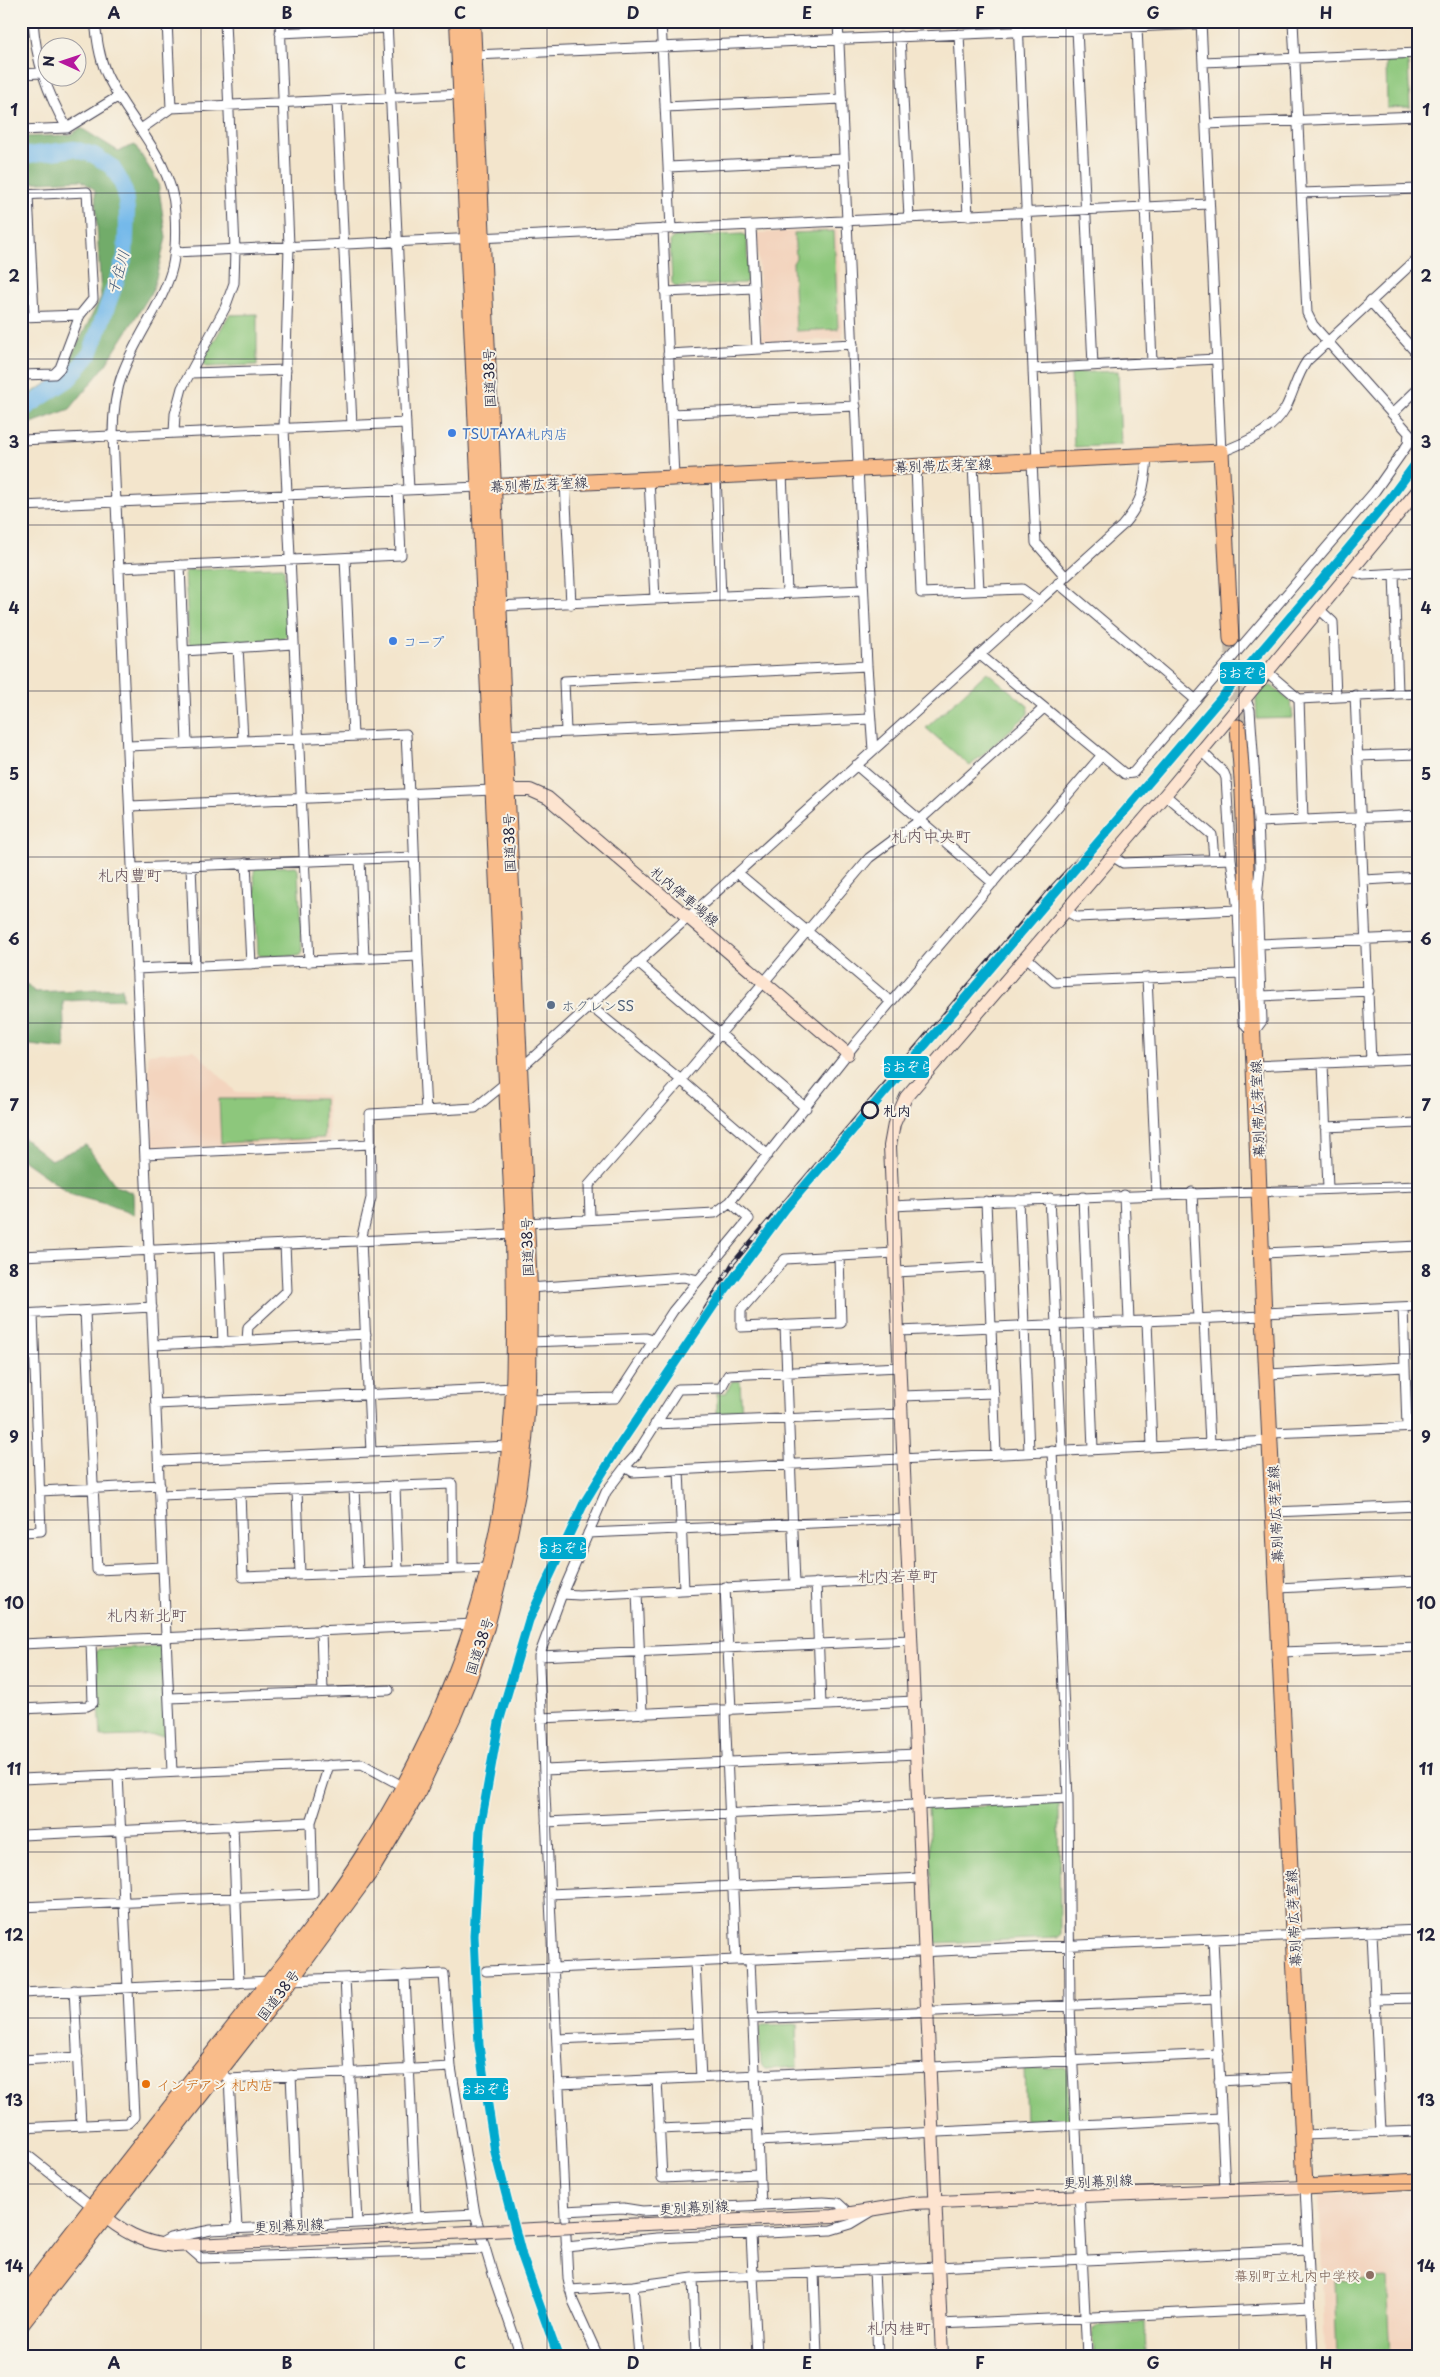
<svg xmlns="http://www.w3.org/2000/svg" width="1440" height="2377" viewBox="0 0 1440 2377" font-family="'Playpen Sans','Klee One',sans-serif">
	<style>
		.built { fill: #f3d4be }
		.green { fill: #8dc77b; stroke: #58745b }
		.forest { fill: #72ac6b; stroke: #4a6753 }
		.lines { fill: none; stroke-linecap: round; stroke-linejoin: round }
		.river { stroke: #74b9ea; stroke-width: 16 }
		.primary-tunnel { stroke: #c9beaf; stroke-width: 15; stroke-dasharray: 15 8; stroke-linecap: butt }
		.street-casing { stroke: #413f51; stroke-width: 11 }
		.secondary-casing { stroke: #413f51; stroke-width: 14 }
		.primary-casing { stroke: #413f51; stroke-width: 17 }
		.highway-casing { stroke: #413f51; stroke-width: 18 }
		.street { stroke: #fff; stroke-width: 9 }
		.secondary { stroke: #fde4d0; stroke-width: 12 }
		.primary { stroke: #f9bc8a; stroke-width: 15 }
		.highway { stroke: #f9bc8a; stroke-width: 16 }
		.rail-casing { stroke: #22223b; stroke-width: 4.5 }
		.rail { stroke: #f7f3e8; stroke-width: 2.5; stroke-dasharray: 8; stroke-linecap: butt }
		.secondary-bridge-casing { stroke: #413f51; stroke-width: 14; stroke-linecap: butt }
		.secondary-bridge { stroke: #fde4d0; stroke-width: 12 }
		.rail-1-casing { stroke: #f7f3e8; stroke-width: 12 }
		.rail-1 { stroke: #00a9ce; stroke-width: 9 }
		.grid { fill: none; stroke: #22223b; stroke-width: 1; stroke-opacity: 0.55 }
		.shop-dot { fill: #3f7fe0; stroke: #f7f3e8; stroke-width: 2 }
		.service-dot { fill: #5c6f8a; stroke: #f7f3e8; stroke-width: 2 }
		.stop-dot { fill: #f7f3e8; stroke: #22223b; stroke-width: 2.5 }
		.food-dot { fill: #e8710a; stroke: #f7f3e8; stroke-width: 2 }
		.education-dot { fill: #8d6e63; stroke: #f7f3e8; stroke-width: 2 }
		.labels { text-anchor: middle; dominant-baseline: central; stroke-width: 4; stroke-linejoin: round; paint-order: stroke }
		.street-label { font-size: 14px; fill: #22223b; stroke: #f7f3e8 }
		.shop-label { font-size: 14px; fill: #366cbe; stroke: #f7f3e8; text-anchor: start }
		.service-label { font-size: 14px; fill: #4e5e75; stroke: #f7f3e8; text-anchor: start }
		.stop-label { font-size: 14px; font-weight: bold; fill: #22223b; stroke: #f7f3e8; text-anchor: start }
		.food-label { font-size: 14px; fill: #c56008; stroke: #f7f3e8; text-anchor: start }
		.education-label { font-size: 14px; fill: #785e54; stroke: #f7f3e8; text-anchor: end }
		.water-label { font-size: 15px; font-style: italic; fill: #3f5778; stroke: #f7f3e8 }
		.quarter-label { font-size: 16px; fill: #624d57; stroke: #f7f3e8 }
		.line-badge { stroke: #f7f3e8; stroke-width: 2 }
		.badge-label { font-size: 14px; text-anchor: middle; font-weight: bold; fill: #fff }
		.neatline { fill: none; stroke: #22223b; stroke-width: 2 }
		.grid-label { font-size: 16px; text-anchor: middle; font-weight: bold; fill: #22223b }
	</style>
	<rect width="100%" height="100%" fill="#f7f3e8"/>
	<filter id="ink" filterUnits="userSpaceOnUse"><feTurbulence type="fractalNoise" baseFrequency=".02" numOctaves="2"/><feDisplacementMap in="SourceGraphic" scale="10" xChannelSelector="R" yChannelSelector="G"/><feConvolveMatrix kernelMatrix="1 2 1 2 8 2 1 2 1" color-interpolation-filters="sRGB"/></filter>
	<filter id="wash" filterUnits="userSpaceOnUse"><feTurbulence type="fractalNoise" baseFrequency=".0096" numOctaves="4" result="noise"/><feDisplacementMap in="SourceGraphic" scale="20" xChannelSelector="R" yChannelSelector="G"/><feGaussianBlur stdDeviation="1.12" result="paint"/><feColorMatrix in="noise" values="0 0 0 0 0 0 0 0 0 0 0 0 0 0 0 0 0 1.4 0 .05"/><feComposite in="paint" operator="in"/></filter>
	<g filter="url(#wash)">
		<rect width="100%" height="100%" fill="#f3e5cc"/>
		<path class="built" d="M838 229 843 339 762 343 757 233Z
			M194 1050 236 1092 327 1095 329 1141 157 1149 152 1144 148 1054Z
			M1419 1316V1411L1414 1322Z
			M1419 2191V2356H1325L1319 2194Z"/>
		<path class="green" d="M1408 60 1410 107 1387 108 1386 61Z
			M834 231 838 329 796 331 793 263 796 258 794 233Z
			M743 234 747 237 748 279 745 283 676 287 672 283 670 240 674 237Z
			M257 314V365L206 367 202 362 229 315Z
			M1118 371 1121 445 1074 447 1071 373Z
			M282 567 284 569 287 636 284 639 191 645 189 641 185 573 188 570Z
			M987 672 1028 706V714L970 766 926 728Z
			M1272 686 1291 702 1293 718 1257 719 1256 698 1265 687Z
			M296 866 298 870 302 952 299 956H260L258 954 254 871 256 868Z
			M219 1099H324V1138L221 1143Z
			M732 1381H740L742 1415 717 1416V1393H726Z
			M158 1646 161 1649 165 1735 101 1737 96 1651 99 1649Z
			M1059 1803 1060 1935 1056 1938 935 1943 928 1809Z
			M797 2024 798 2067 765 2069 761 2065 759 2028 762 2025Z
			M1064 2067 1067 2071 1069 2117 1066 2120 1026 2121 1024 2069Z
			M1387 2278 1391 2356H1338L1335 2281Z
			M1145 2322 1146 2356H1094L1093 2330 1098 2325Z
			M605 2349 630 2350 632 2356H608Z"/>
		<path class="forest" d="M81 128 118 151 135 145 158 182 166 238 153 290 105 366 70 409 21 427V399L62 375 101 297 95 190 81 180 21 183V137L70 135Z
			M21 980 35 992 122 988 123 999 63 1001 65 1049 21 1044Z
			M21 1136 51 1160 86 1145 116 1186 133 1193 134 1215 109 1205 72 1195 21 1159Z"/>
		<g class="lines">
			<path class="river" d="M21 156 74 149 94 155 112 167 120 180 125 192 127 211 125 257 90 354 69 379 21 411"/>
		</g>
	</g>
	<g filter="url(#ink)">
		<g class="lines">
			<path class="primary-tunnel" d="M1231 639 1238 727"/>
			<defs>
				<path id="street" d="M33 21C36 61 47 93 67 128
					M95 21C97 39 99 56 106 73 127 120 172 157 175 212 176 230 176 255 171 272 160 308 136 337 123 372 115 393 113 413 113 435L172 1772
					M167 21 171 108
					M280 21 289 246 284 429 309 962
					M387 21 409 490
					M661 21 671 229
					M838 21 867 666 873 750
					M1018 21 1037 462
					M1201 21 1221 452C1245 443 1273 431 1286 407 1294 391 1297 375 1307 361L1419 257
					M1137 27 1152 362
					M1077 29 1093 365
					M280 33 388 28
					M959 34 968 216
					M900 36 909 218
					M474 55 1201 24
					M1203 62 1419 53
					M21 74 41 73
					M337 100 352 426
					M665 107 842 99
					M1206 124 1419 116
					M141 129 171 108 462 94
					M21 130 67 128 119 96
					M668 167 844 159
					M1301 193 1419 189
					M21 195 87 192 93 299 80 315 60 368 54 374 21 375
					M28 195 34 316
					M751 226 757 349
					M663 229 674 477
					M174 252 1209 204
					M665 292 754 288
					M1370 301 1419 356
					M21 317 80 315
					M668 354 853 344
					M1033 369 1216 359
					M191 373 286 370
					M671 414 856 406
					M1392 414 1419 388
					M174 433 175 414 182 388 225 308 234 283 235 249 225 21
					M21 440 406 423
					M1032 462 1036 543 1065 576
					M973 464 979 590
					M916 466 921 593 1022 589 1039 601
					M782 473 787 593
					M716 476 721 596
					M649 479 655 599
					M565 482 571 604
					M21 506 479 487
					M345 558 353 736
					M180 565 187 743
					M119 568 401 555 398 490
					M1352 571 1364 575 1419 572
					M1394 573 1398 693
					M1058 583 1196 700
					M499 606 863 590
					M1319 609 1333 622 1336 697
					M238 647 243 740
					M184 651 293 644
					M979 654 1125 774 1133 773 1375 491 1408 444 1409 433 1313 325 1307 313 1293 21
					M1266 671 1299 699 1419 693
					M1355 695 1371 1061
					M1299 699 1303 820
					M566 732 564 681 867 666
					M500 735 870 719
					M128 746 406 734 409 794
					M1200 750 1224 773 1226 778 1231 859 1238 910 1243 1022 1253 1033 1262 1021 1257 898 1260 867 1258 822 1250 710 1245 697
					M1358 756 1419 754
					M856 765 993 883
					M412 794 418 956 426 1111
					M1165 795 1212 835 1214 859
					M130 806 493 790
					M1258 822 1419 815
					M1112 856 1123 863 1231 859
					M360 859 364 959
					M246 863 251 964
					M191 866 195 966
					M133 868 414 857
					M738 873 891 1002
					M1364 880 1419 877
					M1066 911 1077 917 1238 910
					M1259 944 1419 937
					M1026 957 1054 982 1241 974
					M637 962 806 1108
					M136 969 418 956
					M1147 978 1157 1194
					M1261 996 1369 991
					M589 1005 681 1080 768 1155
					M1323 1063 1328 1189
					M1255 1066 1419 1059
					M519 1070 1122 526C1142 503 1145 487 1147 457
					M1325 1127 1419 1123
					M145 1154 371 1144
					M1192 1192 1198 1319
					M1124 1195 1129 1321
					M1083 1197 1093 1449
					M1050 1198 1062 1451
					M1019 1200 1029 1452
					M986 1201 996 1454
					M894 1206C1069 1197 1244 1193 1419 1186
					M590 1219 589 1185 681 1080 869 858 920 820 1044 708
					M219 1247 223 1342
					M1263 1253 1419 1246
					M21 1256 514 1234 526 1223 715 1213 730 1202 855 1044 1101 756
					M839 1256 841 1323 741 1327V1310L785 1259 895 1253
					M896 1272 989 1267
					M529 1288 684 1277 698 1280
					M1403 1307 1407 1427
					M85 1311 97 1570 163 1567
					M1264 1313 1419 1306
					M21 1314 152 1307
					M1204 1319 1210 1444
					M1147 1321 1152 1447
					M785 1325 795 1584
					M899 1331 1264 1316
					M247 1340 248 1327 287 1291 285 1244
					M529 1342 646 1338 653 1340
					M154 1345 366 1334
					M1268 1374 1405 1367
					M901 1396 994 1393
					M527 1400 616 1398 673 1311 749 1219 730 1202
					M156 1404 516 1388
					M655 1424 902 1414
					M1271 1433 1419 1427
					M1052 1451 1068 1798 1070 2006 1087 2356
					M371 1452 361 1240 371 1198 370 1114 475 1108 508 1081
					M159 1461 510 1446
					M625 1467 636 1455 678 1389 721 1388 728 1375 900 1367
					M679 1470 684 1589
					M395 1486 398 1571
					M354 1488 358 1572
					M297 1490 300 1574
					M40 1491 160 1485
					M240 1492 243 1577 488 1568
					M160 1495 452 1484 453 1569
					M1274 1512 1419 1506
					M21 1532 41 1531 33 1314
					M588 1533 906 1519
					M816 1583 821 1705
					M725 1587 731 1710
					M1278 1588 1419 1581
					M637 1592 642 1714
					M562 1594 579 1595 909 1579
					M321 1630 323 1692
					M21 1644 475 1624
					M1281 1652 1419 1647
					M539 1656 911 1640
					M169 1698 389 1690
					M21 1709 87 1706 93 1703 91 1641
					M725 1710 736 1960
					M541 1718 915 1701
					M544 1770 917 1754
					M21 1779 362 1764 406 1788
					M546 1822 1068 1798
					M233 1825 239 1983
					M21 1835 311 1822
					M549 1894 923 1878
					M21 1907 313 1894 311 1822 329 1765
					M1372 1932 1381 2132
					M1213 1939 1225 2190
					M750 1960 761 2205
					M695 1962 701 2078
					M486 1971 1419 1930
					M405 1975 416 2217
					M345 1978 357 2223
					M289 1980 444 1974 451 2067 475 2214 495 2281 521 2356
					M74 1990 81 2124
					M21 1993 271 1981
					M1375 1999 1419 1998
					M752 2019 1216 1999
					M557 2039 698 2033
					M21 2060 78 2057
					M224 2075 229 2079 237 2228
					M291 2075 298 2226
					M229 2079 451 2067
					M657 2080 662 2178 759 2174
					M1219 2081 1300 2077
					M559 2084 1219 2054
					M21 2128 128 2123 134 2117 118 1774
					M659 2129 757 2125
					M1303 2135 1419 2131
					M758 2141 1221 2118
					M21 2150 94 2208
					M1305 2187 1313 2356
					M565 2211 623 2208 642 2211 823 2202 838 2203 850 2214
					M751 2234 757 2356
					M159 2244 170 2238 211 2230 379 2222 416 2217 475 2214
					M186 2245 201 2258 485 2249
					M566 2247 657 2238 831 2230 851 2224 871 2212
					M874 2270 878 2356
					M814 2272 817 2356
					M693 2278 696 2356
					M633 2286 639 2356
					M570 2290 633 2286 693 2278 1308 2250
					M940 2324 1311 2307
					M598 2356 573 2301 568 2279 539 1668V1656L562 1594 606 1492 625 1467 633 1472 1271 1441"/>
				<path id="secondary" d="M498 790H530L548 798 848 1054
					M98 2211C121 2231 142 2243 173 2246L470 2232
					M576 2227 833 2216 913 2203 1305 2187
					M942 2356 890 1146 894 1124 906 1097 1165 795 1419 489"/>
				<path id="primary" d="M483 487 1221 452 1231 639
					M1238 727 1243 793 1264 1316 1305 2187 1419 2181"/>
				<path id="highway" d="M21 2300C96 2202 173 2104 250 2007 288 1960 327 1912 360 1861 433 1749 485 1622 505 1489 518 1404 515 1319 514 1234L458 21
					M21 2324 290 1980 371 1870 416 1795 453 1716 469 1677 486 1627 506 1549 517 1493 524 1440 528 1387 529 1288 472 21"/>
			</defs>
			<use href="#street" class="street-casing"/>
			<use href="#secondary" class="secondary-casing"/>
			<use href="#primary" class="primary-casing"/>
			<use href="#highway" class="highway-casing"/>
			<use href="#street" class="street"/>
			<use href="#secondary" class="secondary"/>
			<use href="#primary" class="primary"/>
			<use href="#highway" class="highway"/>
			<defs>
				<path id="rail" d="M658 1388 733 1263 1054 885 1145 788"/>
			</defs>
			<use href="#rail" class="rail-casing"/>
			<use href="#rail" class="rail"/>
			<defs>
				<path id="secondary-bridge" d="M470 2232 576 2227"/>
			</defs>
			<use href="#secondary-bridge" class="secondary-bridge-casing"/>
			<use href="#secondary-bridge" class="secondary-bridge"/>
			<defs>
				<path id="rail-1" d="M558 2356 522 2256 495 2152 479 2045 474 1936 480 1829 499 1722 529 1620 584 1503 619 1446 716 1302 786 1208 1337 562 1391 497 1419 459"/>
			</defs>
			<use href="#rail-1" class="rail-1-casing"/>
			<use href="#rail-1" class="rail-1"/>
		</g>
	</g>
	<path class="grid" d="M201 21V2356M374 21V2356M547 21V2356M720 21V2356M893 21V2356M1066 21V2356M1239 21V2356M21 193H1419M21 359H1419M21 525H1419M21 691H1419M21 857H1419M21 1023H1419M21 1188H1419M21 1354H1419M21 1520H1419M21 1686H1419M21 1852H1419M21 2018H1419M21 2184H1419"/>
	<g class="shop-dot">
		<circle cx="452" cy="433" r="5"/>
		<circle cx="393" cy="641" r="5"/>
	</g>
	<circle class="service-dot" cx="551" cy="1005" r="5"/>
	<circle class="stop-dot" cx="870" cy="1110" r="8"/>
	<circle class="food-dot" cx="146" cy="2084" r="5"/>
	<circle class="education-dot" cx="1370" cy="2275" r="5"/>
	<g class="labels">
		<g class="street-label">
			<text transform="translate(489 378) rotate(-92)">国道38号</text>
			<text transform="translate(943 465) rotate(-2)">幕別帯広芽室線</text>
			<text transform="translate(539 484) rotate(-3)">幕別帯広芽室線</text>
			<text transform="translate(509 843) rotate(-92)">国道38号</text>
			<text transform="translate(685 896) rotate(40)">札内停車場線</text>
			<text transform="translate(1257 1109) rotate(-92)">幕別帯広芽室線</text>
			<text transform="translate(527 1247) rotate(-92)">国道38号</text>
			<text transform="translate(1275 1514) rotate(-93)">幕別帯広芽室線</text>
			<text transform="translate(479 1646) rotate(-72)">国道38号</text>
			<text transform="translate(1293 1918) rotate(-93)">幕別帯広芽室線</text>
			<text transform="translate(278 1995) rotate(-53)">国道38号</text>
			<text transform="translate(1098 2181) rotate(-3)">更別幕別線</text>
			<text transform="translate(694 2207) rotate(-3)">更別幕別線</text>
			<text transform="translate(289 2225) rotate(-3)">更別幕別線</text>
		</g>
		<g class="shop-label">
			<text x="462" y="433">TSUTAYA札内店</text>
			<text x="403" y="641">コープ</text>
		</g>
		<g class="service-label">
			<text x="561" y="1005">ホクレンSS</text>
		</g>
		<g class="stop-label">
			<text x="883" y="1110">札内</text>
		</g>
		<g class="food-label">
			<text x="156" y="2084">インデアン 札内店</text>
		</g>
		<g class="education-label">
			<text x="1360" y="2275">幕別町立札内中学校</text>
		</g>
		<g class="water-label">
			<text transform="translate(117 272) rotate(-74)">千住川</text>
		</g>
		<g class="quarter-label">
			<text x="931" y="835">札内中央町</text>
			<text x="130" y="874">札内豊町</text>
			<text x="898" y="1575">札内若草町</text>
			<text x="147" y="1614">札内新北町</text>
			<text x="899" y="2327">札内桂町</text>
		</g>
	</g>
	<g class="line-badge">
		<rect x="1219" y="661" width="47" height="24" rx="5" fill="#00a9ce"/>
		<rect x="883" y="1055" width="47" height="24" rx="5" fill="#00a9ce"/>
		<rect x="539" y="1536" width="48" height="24" rx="5" fill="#00a9ce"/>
		<rect x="462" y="2077" width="47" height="24" rx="5" fill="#00a9ce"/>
	</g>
	<g class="badge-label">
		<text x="1242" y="678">おおぞら</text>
		<text x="906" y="1072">おおぞら</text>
		<text x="563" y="1553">おおぞら</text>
		<text x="486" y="2094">おおぞら</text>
	</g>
	<rect width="1440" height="2377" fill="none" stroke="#f7f3e8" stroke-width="55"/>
	<g transform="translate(62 62) rotate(273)"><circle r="24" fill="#f7f3e8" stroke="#a29fa3"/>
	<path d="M0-4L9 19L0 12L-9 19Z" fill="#b5179e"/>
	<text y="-8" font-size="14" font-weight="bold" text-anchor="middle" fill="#22223b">N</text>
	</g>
	<rect x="28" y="28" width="1384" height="2322" class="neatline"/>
	<g class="grid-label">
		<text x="114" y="19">A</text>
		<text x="287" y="19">B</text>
		<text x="460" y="19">C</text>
		<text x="633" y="19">D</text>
		<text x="807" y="19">E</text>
		<text x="980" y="19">F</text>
		<text x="1153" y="19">G</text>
		<text x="1326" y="19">H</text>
		<text x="14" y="116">1</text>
		<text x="1426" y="116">1</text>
		<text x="14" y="282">2</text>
		<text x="1426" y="282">2</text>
		<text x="14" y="448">3</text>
		<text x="1426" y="448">3</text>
		<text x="14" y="614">4</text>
		<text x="1426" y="614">4</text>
		<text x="14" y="780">5</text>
		<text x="1426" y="780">5</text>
		<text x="14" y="945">6</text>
		<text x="1426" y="945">6</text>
		<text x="14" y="1111">7</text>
		<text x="1426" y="1111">7</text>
		<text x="14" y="1277">8</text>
		<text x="1426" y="1277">8</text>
		<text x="14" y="1443">9</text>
		<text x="1426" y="1443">9</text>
		<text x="14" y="1609">10</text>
		<text x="1426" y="1609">10</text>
		<text x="14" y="1775">11</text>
		<text x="1426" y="1775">11</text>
		<text x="14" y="1941">12</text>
		<text x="1426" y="1941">12</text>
		<text x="14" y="2106">13</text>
		<text x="1426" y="2106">13</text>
		<text x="14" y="2272">14</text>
		<text x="1426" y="2272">14</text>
		<text x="114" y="2369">A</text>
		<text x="287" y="2369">B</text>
		<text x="460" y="2369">C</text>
		<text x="633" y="2369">D</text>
		<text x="807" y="2369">E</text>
		<text x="980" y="2369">F</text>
		<text x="1153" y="2369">G</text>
		<text x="1326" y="2369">H</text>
	</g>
</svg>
